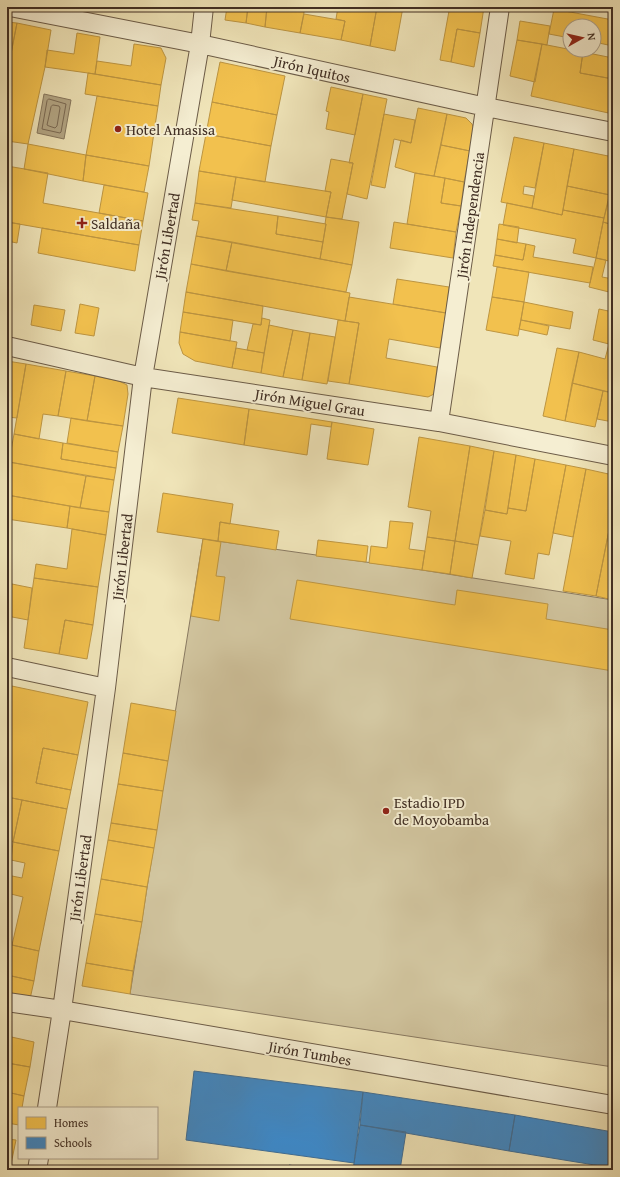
<svg xmlns="http://www.w3.org/2000/svg" width="620" height="1177" viewBox="0 0 620 1177" font-family="'Gentium Book Plus',serif">
	<style>
		.green { fill: #d2c6a0; stroke: #897a62 }
		.water { fill: #b4a786; stroke: #86775e }
		.homes { fill: #f2c14e; stroke: #bd9541 }
		.schools { fill: #3f88c5; stroke: #3f6d94 }
		.lines { fill: none; stroke-linecap: round; stroke-linejoin: round }
		.shore { stroke: #7a6a54; stroke-width: 1 }
		.minor-casing { stroke: #6c5c48; stroke-width: 20 }
		.minor { stroke: #f5eed2; stroke-width: 18 }
		.poi-dot { fill: #8f2418; stroke: #f5eed2; stroke-width: 1.5 }
		.labels { text-anchor: middle; dominant-baseline: central; stroke-width: 4; stroke-linejoin: round; paint-order: stroke }
		.street-label { font-size: 15px; fill: #402e23; stroke: #f5eed2 }
		.poi-label { font-size: 15px; fill: #402e23; stroke: #f5eed2; text-anchor: start }
	</style>
	<rect width="100%" height="100%" fill="#f0e5b9"/>
	<filter id="stains"><feTurbulence type="fractalNoise" baseFrequency=".005" numOctaves="4"/><feColorMatrix values="0 0 0 0 .2 0 0 0 0 .09 0 0 0 0 .02 0 0 0 .5 -.17"/></filter>
	<radialGradient id="worn" r=".72"><stop offset=".6" stop-color="#630" stop-opacity="0"/><stop offset="1" stop-color="#630" stop-opacity=".3"/></radialGradient>
	<path class="green" d="M203 539 422 570 613 600V1067L130 994Z"/>
	<path class="water" d="M44 94 71 100 64 139 37 133Z"/>
	<path class="homes" d="M227 7H248L246 23 225 20Z
		M248 7H267L265 27 246 23Z
		M267 7H305L300 33 265 27Z
		M338 7H377L370 46 341 40 345 21 336 19Z
		M377 7H403L395 51 370 46Z
		M424 7H484L480 33 457 29 451 62 440 60 449 11Z
		M554 9 613 20V46L594 42V26H570V38L549 34Z
		M304 14 345 21 341 40 300 33Z
		M520 21 550 26 547 45 517 40Z
		M7 22 17 23 7 74Z
		M17 23 51 30 45 67 28 144 7 141V74Z
		M457 29 480 33 474 67 451 62Z
		M77 33 100 37 95 74 45 67 47 50 74 54Z
		M517 40 542 44 535 82 510 76Z
		M134 44 161 48 166 58 161 85 95 74 97 61 131 66Z
		M542 44 583 52 580 73 613 79V114L531 96Z
		M583 52 613 58V79L580 73Z
		M220 62 285 76 277 115 212 102Z
		M88 73 161 85 158 106 85 94Z
		M331 87 363 94 355 135 326 129 329 112 326 111Z
		M363 94 387 99 367 199 347 194 353 163H349Z
		M97 96 158 106 149 166 86 155Z
		M212 102 277 115 271 146 206 134Z
		M418 108 447 114 434 176 415 173 395 167 401 140 411 143Z
		M384 114 415 120 411 143 394 139 385 188 371 185Z
		M447 114 466 118 472 124 474 129 470 151 441 145Z
		M206 134 271 146 265 182 199 171Z
		M514 137 544 143 535 188 524 186 523 194 534 196 532 208 501 202Z
		M544 143 574 149 562 215 532 208Z
		M28 144 86 155 83 181 24 169Z
		M441 145 470 151 464 182 434 176Z
		M574 149 613 157V179L610 195 567 186Z
		M86 155 149 166 144 192 83 181Z
		M331 159 353 163 342 219 326 217 331 192 325 191Z
		M7 166 48 173 43 203 143 221 139 245 7 222Z
		M199 171 236 177 231 208 195 203Z
		M415 173 445 178 441 203 461 206 456 232 407 224Z
		M236 177 331 192 326 217 232 200Z
		M445 178 464 182 461 206 441 203Z
		M613 179V225L603 222Z
		M104 185 148 193 143 221 99 213Z
		M567 186 610 195 604 218 563 210Z
		M195 203 278 216 276 234 323 242 320 259 196 236 199 221 192 220Z
		M507 203 562 215 563 210 604 218 596 258 573 253 576 239 503 225Z
		M278 216 326 224 323 242 276 234Z
		M326 217 359 222 352 265 320 259 326 224H325Z
		M7 222 20 224 17 243 7 241Z
		M394 222 456 232 453 258 390 248Z
		M603 222 613 225V262L596 258Z
		M499 224 519 227 517 243 497 239Z
		M42 228 139 245 135 271 38 253Z
		M196 236 232 242 226 271 191 264Z
		M497 239 526 244 523 260 495 255Z
		M232 242 352 265 346 292 226 271Z
		M526 244 535 246 533 257 593 267 590 283 493 266 495 255 523 260Z
		M596 258 606 260 602 277 613 279V293L589 287Z
		M191 264 350 293 345 321 186 292Z
		M497 267 529 272 524 302 492 297Z
		M397 279 449 287 446 313 393 304Z
		M186 292 263 306 261 325 183 312Z
		M349 297 446 313 440 348 389 339 386 358 437 367 434 394 428 397 349 384 359 323 345 321Z
		M492 297 524 302 518 336 486 330Z
		M524 302 573 312 570 329 521 320Z
		M80 304 99 308 94 336 75 333Z
		M34 305 65 310 61 331 31 325Z
		M599 309 613 312V393L572 383 579 352 605 359 609 344 593 340Z
		M183 312 233 320 230 341 180 332Z
		M262 318 270 320 264 353 247 350 253 324 261 325Z
		M338 320 359 323 349 384 328 381Z
		M521 320 549 326 547 335 519 329Z
		M269 325 293 330 283 377 261 373Z
		M293 330 310 333 302 380 283 377Z
		M180 332 237 342 232 368 195 361 183 354 179 343Z
		M310 333 335 337 327 384 302 380Z
		M236 348 264 353 261 373 232 368Z
		M557 348 579 352 565 421 543 416Z
		M7 361 26 364 17 418 7 417Z
		M26 364 66 371 58 416 43 414 39 439 14 434Z
		M66 371 95 376 87 421 58 416Z
		M95 376 119 381 127 385 128 394 123 426 87 421Z
		M572 383 603 391 595 427 565 421Z
		M603 391 613 393V422L597 419Z
		M178 398 249 409 244 445 172 433Z
		M249 409 332 422 331 427 311 424 307 455 244 445Z
		M71 418 123 426 118 452 67 443Z
		M332 422 374 429 368 465 327 459Z
		M14 434 63 443 61 459 116 468 114 480 9 462Z
		M419 437 470 446 455 541 427 537 431 511 408 507Z
		M63 443 118 452 116 468 61 459Z
		M470 446 494 451 478 545 455 541Z
		M494 451 516 455 507 514 485 510Z
		M516 455 535 459 526 511 508 508Z
		M535 459 566 465 549 555 538 553 534 579 505 574 511 541 480 536 485 510 507 514 508 508 526 511Z
		M9 462 86 476 80 508 7 495V473Z
		M566 465 586 469 573 537 553 533Z
		M586 469 613 475V510L596 596 563 591Z
		M86 476 114 480 109 512 80 508Z
		M163 493 233 504 230 524 220 522 218 541 157 532Z
		M7 495 70 506 67 528 7 519Z
		M70 506 109 512 106 535 67 528Z
		M613 510V600L596 596Z
		M390 521 413 523 409 549 425 551 422 570 369 563 371 546 387 548Z
		M220 522 279 531 276 550 218 541Z
		M72 529 106 535 98 587 34 578 36 564 67 569Z
		M427 537 455 541 450 574 422 570Z
		M203 539 221 542 216 576 225 577 219 621 191 616Z
		M318 540 368 546 366 562 316 556Z
		M455 541 478 545 472 578 450 574Z
		M34 578 98 587 93 625 65 620 59 654 24 648Z
		M297 580 455 605 457 590 548 604 546 619 613 630V671L290 619Z
		M7 583 32 588 28 620 7 616Z
		M65 620 93 625 87 659 59 654Z
		M7 685 88 702 78 755 43 748 36 783 71 790 67 809 7 797Z
		M131 703 176 711 168 761 123 753Z
		M43 748 78 755 71 790 36 783Z
		M123 753 168 761 163 791 118 784Z
		M118 784 163 791 157 830 111 823Z
		M7 797 22 800 13 842 7 840Z
		M22 800 67 809 59 851 13 842Z
		M111 823 157 830 154 848 108 840Z
		M108 840 154 848 147 887 101 879Z
		M13 842 59 851 39 951 12 945 23 897 7 893V875L22 878 25 863 11 860Z
		M101 879 147 887 142 922 95 914Z
		M95 914 142 922 133 971 86 963Z
		M7 944 39 951 34 981 7 975Z
		M86 963 133 971 130 994 82 986Z
		M7 975 34 981 30 999 7 994Z
		M7 1036 34 1042 30 1067 7 1063Z
		M7 1063 30 1067 24 1096 7 1092Z
		M7 1092 24 1096 22 1108H19V1125L7 1123Z
		M7 1139 16 1140 10 1169H7Z"/>
	<path class="schools" d="M194 1071 363 1092 354 1163 186 1140Z
		M363 1092 515 1115 509 1151 360 1125Z
		M515 1115 613 1132V1168L509 1151Z
		M360 1125 406 1132 400 1170H353Z
		M289 1165 320 1170H288Z"/>
	<g class="lines">
		<path class="shore" d="M49 99 66 104 61 132 60 133 42 129 47 101Z
			M53 105 59 106 60 108 57 126 55 128 49 126 47 125 51 107Z"/>
		<defs>
			<path id="minor" d="M10 7 200 44 486 107 613 132
				M7 346 143 377 439 422 613 456
				M439 422 500 7
				M7 667 106 688
				M7 1002 62 1010 613 1105
				M47 1108 62 1010 106 688 143 377 200 44 204 7
				M37 1170 39 1158"/>
		</defs>
		<use href="#minor" class="minor-casing"/>
		<use href="#minor" class="minor"/>
	</g>
	<g class="poi-dot">
		<circle cx="118" cy="129" r="4"/>
		<path d="M80 217h4v4h4v4h-4v4h-4v-4h-4v-4h4z"/>
		<circle cx="386" cy="811" r="4"/>
	</g>
	<g class="labels">
		<g class="street-label">
			<text transform="translate(312 69) rotate(13)">Jirón Iquitos</text>
			<text transform="translate(470 215) rotate(-82)">Jirón Independencia</text>
			<text transform="translate(167 236) rotate(-80)">Jirón Libertad</text>
			<text transform="translate(310 402) rotate(9)">Jirón Miguel Grau</text>
			<text transform="translate(122 557) rotate(-83)">Jirón Libertad</text>
			<text transform="translate(80 878) rotate(-82)">Jirón Libertad</text>
			<text transform="translate(310 1053) rotate(10)">Jirón Tumbes</text>
		</g>
		<g class="poi-label">
			<text x="126" y="129">Hotel Amasisa</text>
			<text x="91" y="223">Saldaña</text>
			<text x="394" y="802">Estadio IPD<tspan x="394" dy="17">de Moyobamba</tspan></text>
		</g>
	</g>
	<rect width="620" height="1177" fill="none" stroke="#f0e5b9" stroke-width="24"/>
	<rect x="8" y="8" width="604" height="1161" fill="none" stroke="#402e23" stroke-width="2"/>
	<rect x="12" y="12" width="596" height="1153" fill="none" stroke="#402e23"/>
	<rect x="18" y="1107" width="140" height="52" fill="#f5eed2" stroke="#ada18c"/>
	<rect x="26" y="1117" width="20" height="12" fill="#f2c14e" stroke="#ada18c"/>
	<text x="54" y="1127" font-size="12" fill="#402e23">Homes</text>
	<rect x="26" y="1137" width="20" height="12" fill="#3f88c5" stroke="#ada18c"/>
	<text x="54" y="1147" font-size="12" fill="#402e23">Schools</text>
	<g transform="translate(582 38) rotate(82)"><circle r="19" fill="#f5eed2" stroke="#ada18c"/>
	<path d="M0-3L7 15L0 10L-7 15Z" fill="#8f2418"/>
	<text y="-6" font-size="11" font-weight="bold" text-anchor="middle" fill="#402e23">N</text>
	</g>
	<rect width="100%" height="100%" filter="url(#stains)"/>
	<rect width="100%" height="100%" fill="url(#worn)"/>
</svg>
